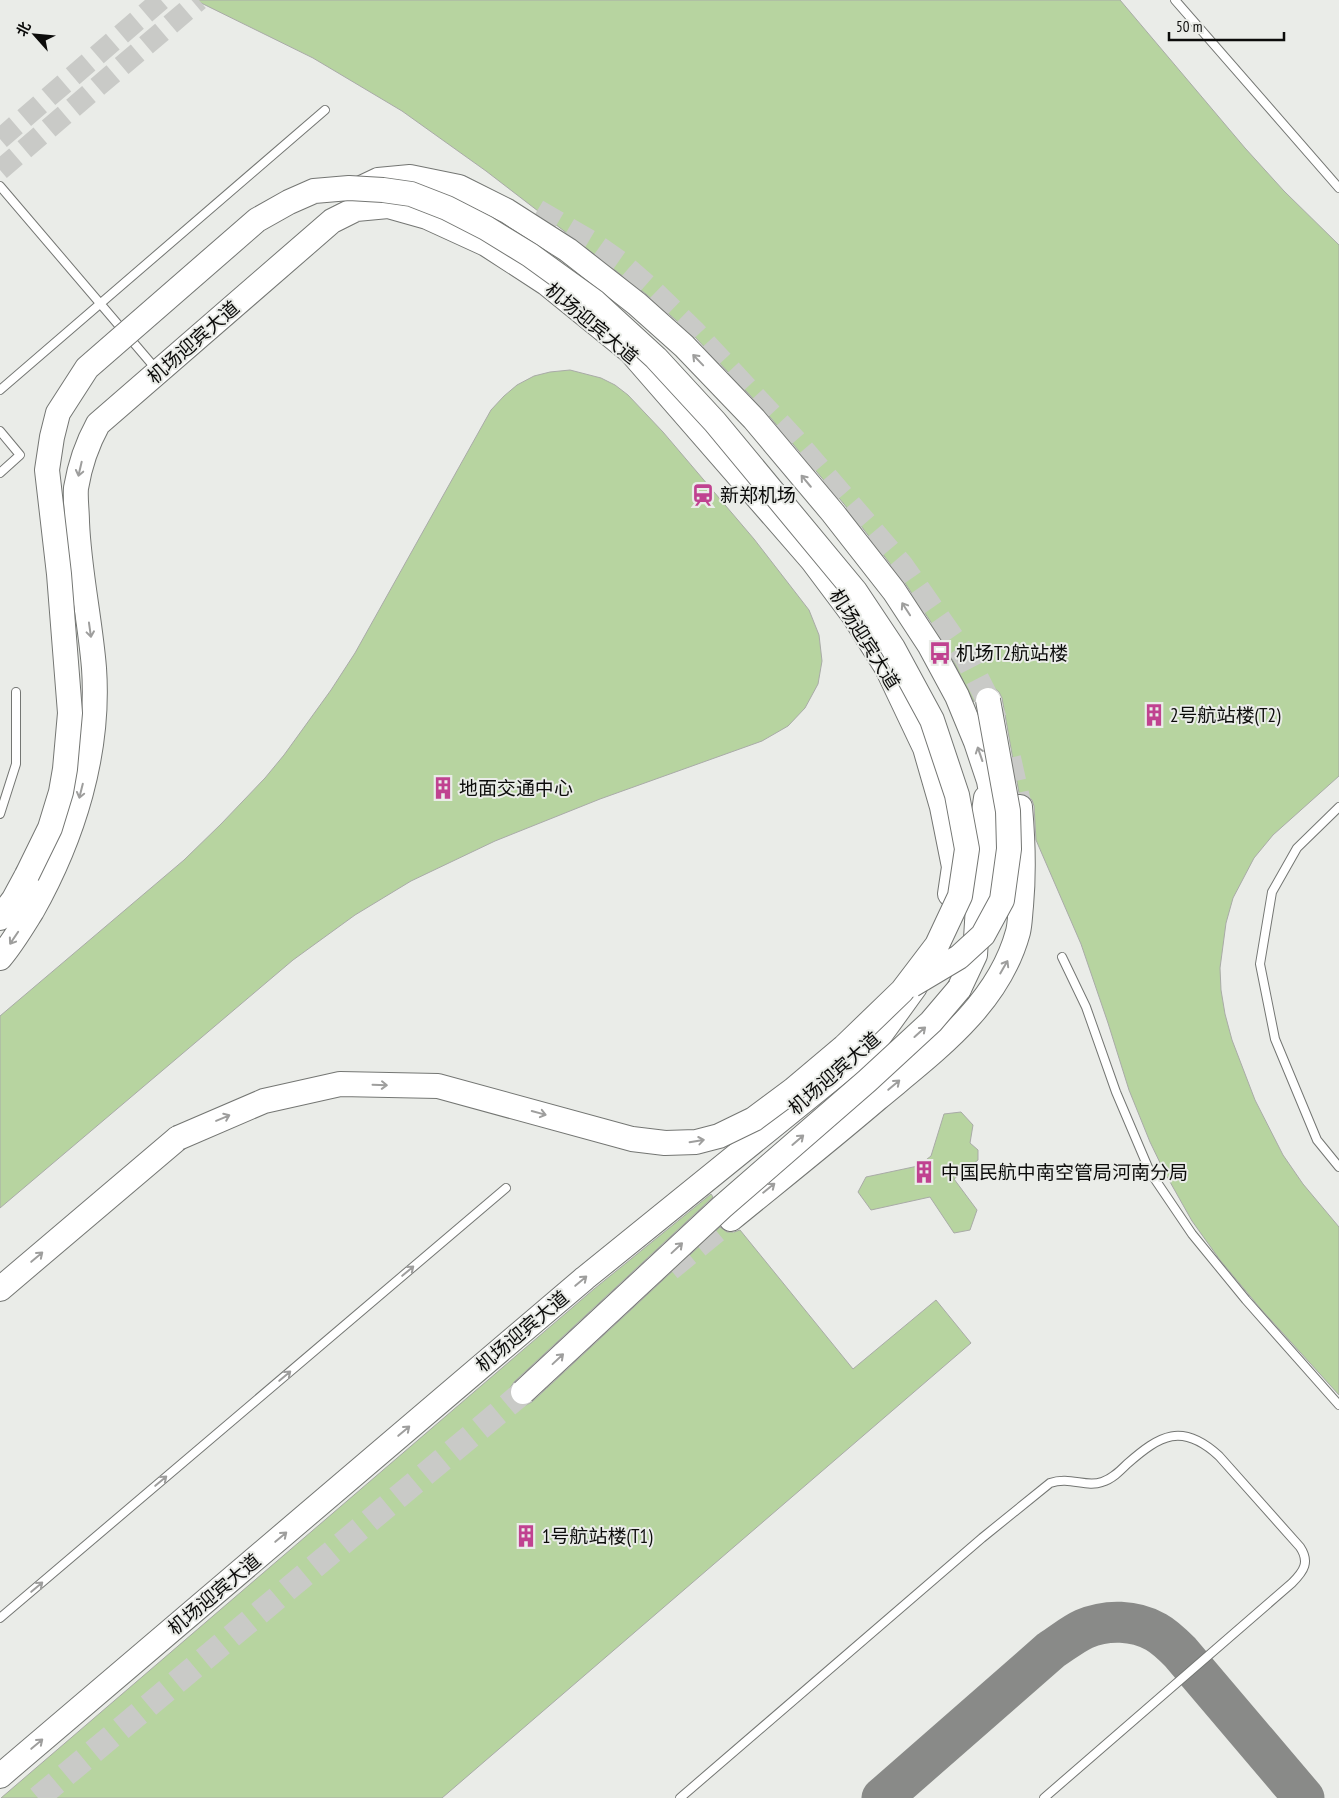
<svg xmlns="http://www.w3.org/2000/svg" width="1339" height="1798" viewBox="0 0 1339 1798" font-family="'PT Sans Narrow','Noto Sans SC',sans-serif">
	<style>
		.lines { fill: none; stroke-linecap: round; stroke-linejoin: round }
		.taxiway { stroke: #898a88; stroke-width: 41 }
		.building { fill: #b7d4a0; stroke: #a9aba7 }
		.secondary-tunnel { stroke: #c9cac7; stroke-width: 21; stroke-dasharray: 21 11; stroke-linecap: butt }
		.primary-tunnel { stroke: #c9cac7; stroke-width: 24; stroke-dasharray: 24 12; stroke-linecap: butt }
		.lane-casing { stroke: #747673; stroke-width: 10 }
		.primary-casing { stroke: #747673; stroke-width: 26 }
		.lane { stroke: #fff; stroke-width: 8 }
		.primary { stroke: #fff; stroke-width: 24 }
		.primary-bridge-casing { stroke: #747673; stroke-width: 26; stroke-linecap: butt }
		.primary-bridge { stroke: #fff; stroke-width: 24 }
		.oneway { stroke: #9e9e9d }
		.labels { text-anchor: middle; dominant-baseline: central; stroke-width: 4; stroke-linejoin: round; paint-order: stroke }
		.street-label { font-size: 19px; fill: #0c0c0b; stroke: #eaece8 }
		.poi-label { font-size: 19px; fill: #0c0c0b; stroke: #eaece8; text-anchor: start }
	</style>
	<rect width="100%" height="100%" fill="#eaece8"/>
	<g class="lines">
		<path class="taxiway" d="M882 1798 1051 1650C1062 1643 1073 1634 1084 1629 1107 1619 1135 1620 1156 1632 1165 1637 1173 1645 1180 1652L1304 1798"/>
	</g>
	<path class="building" d="M195 0H1120L1245 148 1284 191 1339 245V776L1273 835 1254 858 1233 898 1226 923 1220 968 1221 990 1225 1014 1232 1040 1255 1100 1283 1155 1303 1184 1339 1227V1395L1260 1308 1220 1260 1192 1221 1165 1173 1150 1142 1129 1090 1108 1023 1081 944 1036 840 1034 806 1032 800 1026 795 1019 793 1002 698 999 692 993 687H985L979 690 975 695 974 702 942 639 905 583 844 504 764 410 694 336 646 294 486 171 402 111 313 58Z
		M570 370 601 378 615 385 628 395 663 432 754 539 809 610 819 635 822 661 818 684 805 708 788 726 762 741 600 799 495 841 411 881 355 915 293 960 0 1208V1016L184 860 221 824 265 778 284 755 331 690 355 653 491 410 504 396 517 385 534 376 550 372Z
		M961 1112 973 1125 970 1143 978 1150V1160L954 1179 977 1210 970 1230 954 1233 930 1197 871 1210 858 1192 866 1177 918 1166 931 1156 944 1114Z
		M711 1194 713 1197 514 1382 510 1388V1395L513 1402 519 1405H526L532 1402 720 1227 727 1232H734L740 1230 853 1369 936 1300 971 1343 442 1798H1L594 1289Z"/>
	<g class="lines">
		<path class="secondary-tunnel" d="M0 139 161 0
			M0 170 199 0"/>
		<path class="primary-tunnel" d="M537 211 593 244 620 263 651 290 693 331 795 441 902 566 967 659 988 700 995 719
			M1009 758 1020 807
			M670 1269 731 1219
			M38 1798 539 1379"/>
		<defs>
			<path id="lane" d="M1175 0 1339 188
				M0 186 156 369
				M0 390 325 110
				M0 431 20 455 0 473
				M1339 807 1297 848 1272 892 1260 964 1275 1039 1317 1140 1339 1167
				M0 814 16 764V692
				M1062 957 1086 1007 1116 1092 1150 1172 1192 1234 1246 1300 1339 1405
				M0 1618 506 1188
				M680 1798 982 1538 1050 1483C1070 1476 1086 1488 1102 1482 1112 1479 1120 1471 1127 1464 1160 1435 1182 1422 1219 1456L1300 1547C1310 1562 1304 1571 1292 1583L1044 1798"/>
			<path id="primary" d="M359 189 378 180 410 177 459 187 507 211 568 250 637 304 684 346 754 419 833 513 894 591 930 646 957 696 976 742 989 781 998 833 990 903 987 912
				M976 866 986 798
				M0 918 14 899 27 875
				M0 958C12 944 22 927 32 911 73 838 100 753 94 668 90 619 79 571 77 522 77 511 75 498 76 488 80 464 87 444 98 424L332 221 356 209 388 206 427 217 486 244 546 283 631 352 812 560 854 616 887 668 925 748 942 807 954 867 950 894
				M959 989 975 955 978 906 976 866 960 839
				M731 1219C780 1179 829 1140 877 1099 933 1052 998 1006 1018 932 1020 924 1020 914 1021 906 1024 873 1023 840 1020 807
				M0 1289 178 1138
				M0 1776 585 1278 873 1045 915 987"/>
		</defs>
		<use href="#lane" class="lane-casing"/>
		<use href="#primary" class="primary-casing"/>
		<use href="#lane" class="lane"/>
		<use href="#primary" class="primary"/>
		<defs>
			<path id="primary-bridge" d="M27 875 50 828 61 792 65 769 70 713 59 574 47 470 52 437 58 413 87 368 257 220 289 202 314 191 349 188 383 190 411 194 447 208 486 228 530 255 595 302 656 358 715 422 855 591 893 648 932 720 957 795 967 849 960 896 937 945 902 991 844 1047 793 1090 754 1119 719 1136 696 1142 665 1143 632 1139 438 1086 340 1084 264 1101 178 1138
				M912 985 959 957 983 935 1002 900 1009 849 1008 811 988 700
				M523 1392 722 1207 867 1081 931 1022 959 989"/>
		</defs>
		<use href="#primary-bridge" class="primary-bridge-casing"/>
		<use href="#primary-bridge" class="primary-bridge"/>
	</g>
	<defs><path id="oneway-shaft" d="M-6 0H5M1.5-3L5.5 0L1.5 3" fill="none" stroke-width="1.6" stroke-linecap="round" stroke-linejoin="round" transform="scale(1.25)"/></defs>
	<g class="oneway">
		<use href="#oneway-shaft" transform="translate(698 360) rotate(-134)"/>
		<use href="#oneway-shaft" transform="translate(80 469) rotate(103)"/>
		<use href="#oneway-shaft" transform="translate(806 481) rotate(-130)"/>
		<use href="#oneway-shaft" transform="translate(906 609) rotate(-123)"/>
		<use href="#oneway-shaft" transform="translate(90 630) rotate(82)"/>
		<use href="#oneway-shaft" transform="translate(980 754) rotate(-109)"/>
		<use href="#oneway-shaft" transform="translate(81 791) rotate(104)"/>
		<use href="#oneway-shaft" transform="translate(14 938) rotate(124)"/>
		<use href="#oneway-shaft" transform="translate(1004 967) rotate(-60)"/>
		<use href="#oneway-shaft" transform="translate(920 1032) rotate(-42)"/>
		<use href="#oneway-shaft" transform="translate(380 1085) rotate(2)"/>
		<use href="#oneway-shaft" transform="translate(894 1085) rotate(-40)"/>
		<use href="#oneway-shaft" transform="translate(539 1113) rotate(15)"/>
		<use href="#oneway-shaft" transform="translate(223 1118) rotate(-23)"/>
		<use href="#oneway-shaft" transform="translate(798 1140) rotate(-41)"/>
		<use href="#oneway-shaft" transform="translate(697 1141) rotate(-9)"/>
		<use href="#oneway-shaft" transform="translate(769 1188) rotate(-39)"/>
		<use href="#oneway-shaft" transform="translate(677 1248) rotate(-43)"/>
		<use href="#oneway-shaft" transform="translate(37 1257) rotate(-40)"/>
		<use href="#oneway-shaft" transform="translate(408 1271) rotate(-40)"/>
		<use href="#oneway-shaft" transform="translate(581 1281) rotate(-40)"/>
		<use href="#oneway-shaft" transform="translate(558 1359) rotate(-43)"/>
		<use href="#oneway-shaft" transform="translate(285 1376) rotate(-40)"/>
		<use href="#oneway-shaft" transform="translate(404 1431) rotate(-40)"/>
		<use href="#oneway-shaft" transform="translate(161 1481) rotate(-40)"/>
		<use href="#oneway-shaft" transform="translate(281 1537) rotate(-40)"/>
		<use href="#oneway-shaft" transform="translate(37 1587) rotate(-40)"/>
		<use href="#oneway-shaft" transform="translate(37 1744) rotate(-40)"/>
	</g>
	<defs>
		<symbol id="station-bare" viewBox="-9 -9 18 18"><path d="M-3-6H3Q5-6 5-4V2Q5 4 3 4L4.5 6H3L1.5 4h-3L-3 6H-4.5L-3 4Q-5 4-5 2V-4Q-5-6-3-6ZM-3.5-4v3h7v-3ZM-3.5 1v1.5H-2V1ZM2 1v1.5H3.5V1Z" fill="#c04290" stroke="#eaece8" stroke-width="2.5" paint-order="stroke"/></symbol>
		<symbol id="bus-bare" viewBox="-9 -9 18 18"><path d="M-5-6H5V4H4V6H2V4H-2V6H-4V4H-5ZM-3.5-4V0h7V-4ZM-3.5 1.2v1.5H-2V1.2ZM2 1.2v1.5H3.5V1.2Z" fill="#c04290" stroke="#eaece8" stroke-width="2.5" paint-order="stroke"/></symbol>
		<symbol id="building-bare" viewBox="-9 -9 18 18"><path d="M-4-6H4V6H1V3H-1V6H-4ZM-2.5-4.3h1.7v1.8h-1.7ZM.8-4.3h1.7v1.8H.8ZM-2.5-1h1.7V.8h-1.7ZM.8-1h1.7V.8H.8Z" fill="#c04290" stroke="#eaece8" stroke-width="2.5" paint-order="stroke"/></symbol>
	</defs>
	<g fill-rule="evenodd">
		<use href="#station-bare" x="687" y="479" width="32" height="32"/>
		<use href="#bus-bare" x="924" y="637" width="32" height="32"/>
		<use href="#building-bare" x="1138" y="699" width="32" height="32"/>
		<use href="#building-bare" x="427" y="772" width="32" height="32"/>
		<use href="#building-bare" x="908" y="1156" width="32" height="32"/>
		<use href="#building-bare" x="510" y="1520" width="32" height="32"/>
	</g>
	<g class="labels">
		<g class="street-label">
			<text transform="translate(592 323) rotate(40)">机场迎宾大道</text>
			<text transform="translate(193 342) rotate(-41)">机场迎宾大道</text>
			<text transform="translate(865 639) rotate(58)">机场迎宾大道</text>
			<text transform="translate(834 1073) rotate(-41)">机场迎宾大道</text>
			<text transform="translate(522 1331) rotate(-40)">机场迎宾大道</text>
			<text transform="translate(214 1594) rotate(-40)">机场迎宾大道</text>
		</g>
		<g class="poi-label">
			<text x="720" y="495">新郑机场</text>
			<text x="956" y="653">机场T2航站楼</text>
			<text x="1170" y="715">2号航站楼(T2)</text>
			<text x="459" y="788">地面交通中心</text>
			<text x="941" y="1172">中国民航中南空管局河南分局</text>
			<text x="542" y="1536">1号航站楼(T1)</text>
		</g>
	</g>
	<g transform="translate(35 35) rotate(297)" stroke="#eaece8" stroke-width="4" paint-order="stroke">
	<path d="M0-4L9 19L0 12L-9 19Z" fill="#0c0c0b"/>
	<text y="-8" font-size="14" font-weight="bold" text-anchor="middle" fill="#0c0c0b">北</text>
	</g>
	<path d="M1169 32v8h115v-8" fill="none" stroke="#0c0c0b" stroke-width="2.5"/>
	<text x="1176" y="32" font-size="15" fill="#0c0c0b" stroke="#eaece8" stroke-width="4" paint-order="stroke">50 m</text>
</svg>
